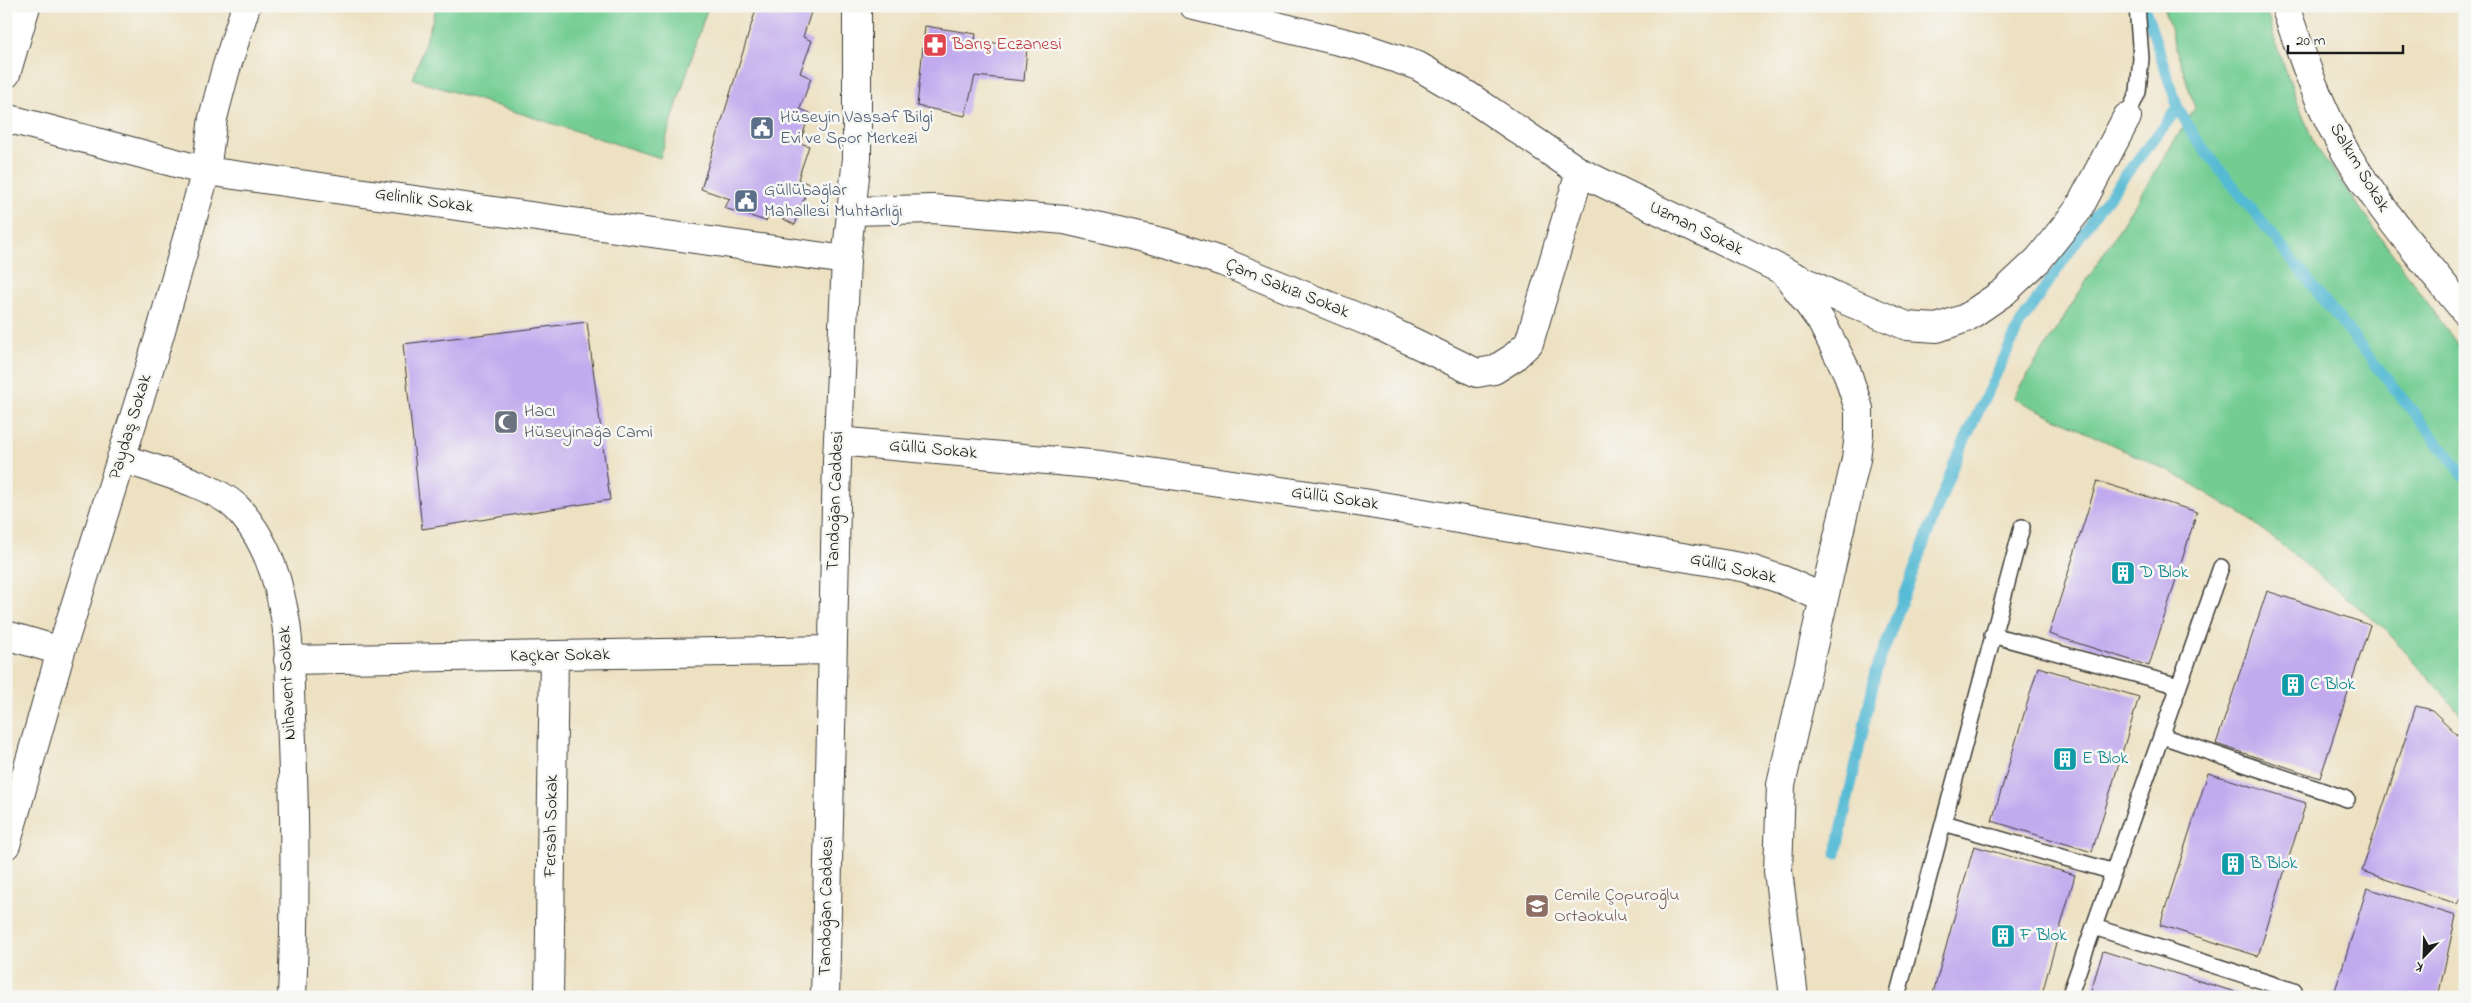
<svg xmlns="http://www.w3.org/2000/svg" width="2471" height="1003" viewBox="0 0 2471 1003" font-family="'Indie Flower',sans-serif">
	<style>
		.green { fill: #73cd93; stroke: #487458 }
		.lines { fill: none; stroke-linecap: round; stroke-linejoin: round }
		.stream { stroke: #55bad4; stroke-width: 11 }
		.building { fill: #c1aaee }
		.lane-casing { stroke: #3b3a35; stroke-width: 18 }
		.street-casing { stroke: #3b3a35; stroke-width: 30 }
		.secondary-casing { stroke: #3b3a35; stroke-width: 30 }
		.lane { stroke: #fff; stroke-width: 15 }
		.street { stroke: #fff; stroke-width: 28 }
		.secondary { stroke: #fff; stroke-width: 28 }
		.labels { text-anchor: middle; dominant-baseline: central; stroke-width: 5; stroke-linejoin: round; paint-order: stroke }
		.health-label { font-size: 18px; fill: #be3a42; stroke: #f6f6f2; text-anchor: start }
		.service-label { font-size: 18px; fill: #4e5e75; stroke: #f6f6f2; text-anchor: start }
		.street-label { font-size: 18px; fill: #1c1c1c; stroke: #f6f6f2 }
		.worship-label { font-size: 18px; fill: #5b616d; stroke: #f6f6f2; text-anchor: start }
		.culture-label { font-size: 18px; fill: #0d838f; stroke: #f6f6f2; text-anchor: start }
		.education-label { font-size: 18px; fill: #785e54; stroke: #f6f6f2; text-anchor: start }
	</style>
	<rect width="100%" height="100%" fill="#f6f6f2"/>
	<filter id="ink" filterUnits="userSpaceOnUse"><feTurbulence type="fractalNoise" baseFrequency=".02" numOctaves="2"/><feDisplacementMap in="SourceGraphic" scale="10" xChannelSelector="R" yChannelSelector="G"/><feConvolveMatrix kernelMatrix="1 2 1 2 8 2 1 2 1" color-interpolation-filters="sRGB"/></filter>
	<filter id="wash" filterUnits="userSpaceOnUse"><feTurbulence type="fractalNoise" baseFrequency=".0096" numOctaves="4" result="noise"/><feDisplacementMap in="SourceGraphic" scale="20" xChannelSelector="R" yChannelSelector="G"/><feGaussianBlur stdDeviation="1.12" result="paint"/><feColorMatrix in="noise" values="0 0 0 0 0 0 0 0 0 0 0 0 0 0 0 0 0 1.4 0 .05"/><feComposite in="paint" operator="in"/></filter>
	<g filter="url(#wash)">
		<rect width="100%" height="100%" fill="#ede1c2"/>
		<path class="green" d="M437 6H708L660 158 413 79Z
			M2163 6H2265L2277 48 2314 144 2465 355V719L2383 627 2248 518 2177 475 2013 398 2195 108Z"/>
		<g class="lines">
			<path class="stream" d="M2144 6 2178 108 2195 138 2465 477
				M1836 854 1876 671 1955 461 2020 324 2096 213 2178 108"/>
		</g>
		<g id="blocks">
			<path class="building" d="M757 6H813L803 37 812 41 800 73 811 78 800 109 810 113 800 143 809 146 798 179 809 184 795 225 770 212 766 221 724 208 730 199 701 189Z
				M925 26 976 34 975 40 1027 48 1024 81 975 76 965 116 917 106Z
				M587 322 610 500 422 529 403 344Z
				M2097 481 2197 512 2149 666 2049 634Z
				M2267 591 2370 625 2320 778 2216 744Z
				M2038 667 2139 697 2092 852 1992 821Z
				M2416 706 2432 710 2465 742V891L2457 904 2362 871Z
				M2208 773 2306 803 2258 956 2160 925Z
				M1974 846 2075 875 2041 997H1932Z
				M2367 888 2456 916 2438 997H2333Z
				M2103 951 2248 996V997H2089Z"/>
		</g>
	</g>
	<g filter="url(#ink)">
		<use href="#blocks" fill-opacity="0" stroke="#3b3a35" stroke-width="1"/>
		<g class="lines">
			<defs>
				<path id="lane" d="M2127 117 2138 92 2141 58 2137 6
					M1992 635 2179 686
					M2162 736 2347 799
					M1944 823 2114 872
					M2094 927 2294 991
					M1897 997 2022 527
					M2069 997 2221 567"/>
				<path id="street" d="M1194 6 1359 46 1418 66 1467 95 1580 172 1835 296 1907 326 1937 328 1966 318 2004 292 2038 260 2078 210 2127 117
					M6 74 26 6
					M6 118 206 171 846 260
					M851 211 933 209 1065 220 1166 243 1223 262 1386 329 1477 373 1494 370 1513 358 1529 343 1580 172
					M1787 275 1821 321 1847 372 1859 409V434L1856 459 1781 785 1778 871 1794 997
					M838 441 1101 465 1364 503 1747 568 1783 580 1823 598
					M121 458C152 469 216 485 238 509 263 536 276 571 283 607 291 642 289 681 291 717 295 810 296 903 292 997
					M6 635 61 651
					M288 660 831 650
					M6 845 61 651 160 334 206 171 213 118 225 72 246 6
					M549 997 554 656"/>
				<path id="secondary" d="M2285 6C2302 56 2319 107 2346 153 2380 210 2423 260 2465 311
					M825 997 837 461 846 260 857 158V6"/>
			</defs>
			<use href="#lane" class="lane-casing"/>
			<use href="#street" class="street-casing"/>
			<use href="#secondary" class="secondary-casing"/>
			<use href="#lane" class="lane"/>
			<use href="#street" class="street"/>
			<use href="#secondary" class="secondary"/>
		</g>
	</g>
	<defs>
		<symbol id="pharmacy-square" viewBox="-11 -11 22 22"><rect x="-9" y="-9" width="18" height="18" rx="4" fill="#e0444e" stroke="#f6f6f2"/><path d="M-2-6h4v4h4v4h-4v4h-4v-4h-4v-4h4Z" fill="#fff"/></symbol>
		<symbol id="civic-square" viewBox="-11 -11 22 22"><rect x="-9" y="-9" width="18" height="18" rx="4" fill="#5c6f8a" stroke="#f6f6f2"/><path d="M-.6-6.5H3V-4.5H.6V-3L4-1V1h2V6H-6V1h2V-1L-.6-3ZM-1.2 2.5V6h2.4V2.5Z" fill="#fff"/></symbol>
		<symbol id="mosque-square" viewBox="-11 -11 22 22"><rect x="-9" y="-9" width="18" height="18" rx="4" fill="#6b7280" stroke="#f6f6f2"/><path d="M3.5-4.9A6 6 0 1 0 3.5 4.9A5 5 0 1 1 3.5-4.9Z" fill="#fff"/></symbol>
		<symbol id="building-square" viewBox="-11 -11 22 22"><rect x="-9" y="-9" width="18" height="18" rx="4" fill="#0f9aa8" stroke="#f6f6f2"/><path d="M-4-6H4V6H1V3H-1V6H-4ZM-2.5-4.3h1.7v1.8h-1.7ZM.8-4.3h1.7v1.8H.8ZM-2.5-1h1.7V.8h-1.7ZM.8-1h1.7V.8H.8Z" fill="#fff"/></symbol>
		<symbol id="school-square" viewBox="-11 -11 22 22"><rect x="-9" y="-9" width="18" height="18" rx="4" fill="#8d6e63" stroke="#f6f6f2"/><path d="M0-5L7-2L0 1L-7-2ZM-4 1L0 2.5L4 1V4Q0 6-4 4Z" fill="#fff"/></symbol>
	</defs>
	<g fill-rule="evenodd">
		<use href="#pharmacy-square" x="921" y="31" width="28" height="28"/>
		<use href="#civic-square" x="748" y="114" width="28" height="28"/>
		<use href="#civic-square" x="732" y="187" width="28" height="28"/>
		<use href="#mosque-square" x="492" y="408" width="28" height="28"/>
		<use href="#building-square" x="2109" y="559" width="28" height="28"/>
		<use href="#building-square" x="2279" y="671" width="28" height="28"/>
		<use href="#building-square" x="2051" y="745" width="28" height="28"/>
		<use href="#building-square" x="2219" y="850" width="28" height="28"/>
		<use href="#school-square" x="1523" y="892" width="28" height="28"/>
		<use href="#building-square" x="1989" y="922" width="28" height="28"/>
	</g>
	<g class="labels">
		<g class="health-label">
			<text x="952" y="45">Barış Eczanesi</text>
		</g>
		<g class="service-label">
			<text x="780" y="118">Hüseyin Vassaf Bilgi<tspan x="780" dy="21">Evi ve Spor Merkezi</tspan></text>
			<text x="764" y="191">Güllübağlar<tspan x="764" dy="21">Mahallesi Muhtarlığı</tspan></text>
		</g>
		<g class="street-label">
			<text transform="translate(2359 168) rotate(59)">Salkım Sokak</text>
			<text transform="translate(424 201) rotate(8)">Gelinlik Sokak</text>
			<text transform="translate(1696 229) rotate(26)">Uzman Sokak</text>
			<text transform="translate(1287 289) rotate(22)">Çam Sakızı Sokak</text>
			<text transform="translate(131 427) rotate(-73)">Paydaş Sokak</text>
			<text transform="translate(933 450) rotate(5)">Güllü Sokak</text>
			<text transform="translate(1335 499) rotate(8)">Güllü Sokak</text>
			<text transform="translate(836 501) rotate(-88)">Tandoğan Caddesi</text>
			<text transform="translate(1733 569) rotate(13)">Güllü Sokak</text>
			<text transform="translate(560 656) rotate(-1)">Kaçkar Sokak</text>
			<text transform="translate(288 683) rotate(-93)">Nihavent Sokak</text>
			<text transform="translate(552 826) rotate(-89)">Fersah Sokak</text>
			<text transform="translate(827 906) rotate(-89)">Tandoğan Caddesi</text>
		</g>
		<g class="worship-label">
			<text x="524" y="412">Hacı<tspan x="524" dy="21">Hüseyinağa Cami</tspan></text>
		</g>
		<g class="culture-label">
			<text x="2140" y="573">D Blok</text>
			<text x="2310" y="685">C Blok</text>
			<text x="2082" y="759">E Blok</text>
			<text x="2250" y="864">B Blok</text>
			<text x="2020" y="936">F Blok</text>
		</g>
		<g class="education-label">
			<text x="1554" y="896">Cemile Çopuroğlu<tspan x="1554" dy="21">Ortaokulu</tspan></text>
		</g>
	</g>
	<rect width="2471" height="1003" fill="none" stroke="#f6f6f2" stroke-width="25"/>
	<g transform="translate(2424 956) rotate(203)" stroke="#f6f6f2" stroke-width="4" paint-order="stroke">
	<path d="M0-4L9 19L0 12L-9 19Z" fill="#1c1c1c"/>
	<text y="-8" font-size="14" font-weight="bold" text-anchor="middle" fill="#1c1c1c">K</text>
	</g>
	<path d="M2288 45v8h115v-8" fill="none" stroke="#1c1c1c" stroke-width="2.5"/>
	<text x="2296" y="45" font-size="15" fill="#1c1c1c" stroke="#f6f6f2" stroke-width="4" paint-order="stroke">20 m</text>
</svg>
